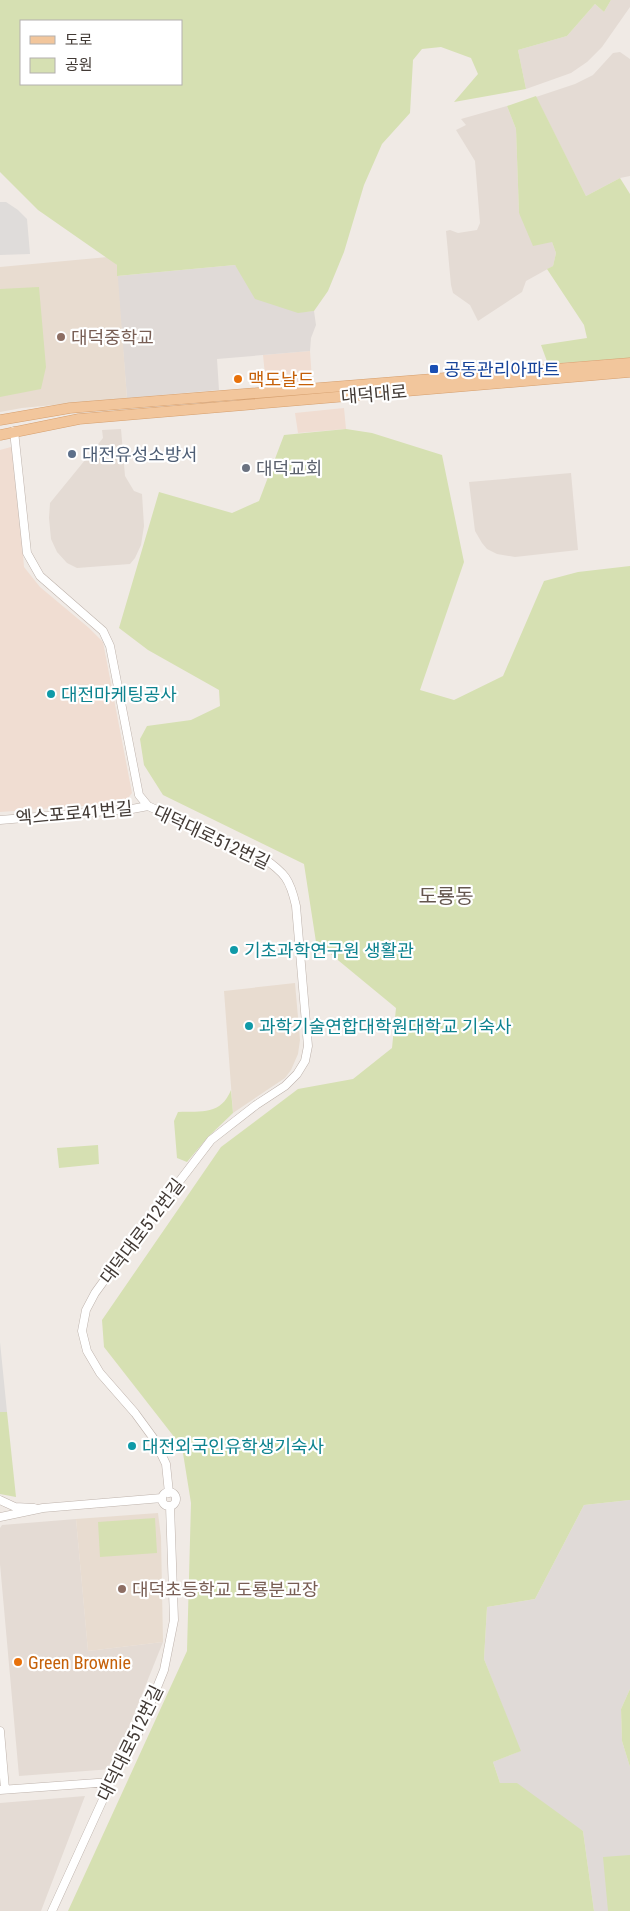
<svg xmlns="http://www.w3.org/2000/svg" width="630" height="1911" viewBox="0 0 630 1911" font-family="'Roboto Condensed','Noto Sans KR',sans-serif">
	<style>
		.residential { fill: #e4dbd4 }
		.commercial { fill: #f0ddd2 }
		.industrial { fill: #e0dad7 }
		.education { fill: #e8dcd0 }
		.green { fill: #d6e0b2; fill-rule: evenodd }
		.parking { fill: #dfdcda }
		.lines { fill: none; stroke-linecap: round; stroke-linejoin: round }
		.tertiary-casing { stroke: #beb3ac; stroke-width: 9 }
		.primary-casing { stroke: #d59f6e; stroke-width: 11 }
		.tertiary { stroke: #fff; stroke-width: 8 }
		.primary { stroke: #f2c69c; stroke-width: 10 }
		.education-dot { fill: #8d6e63; stroke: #fff; stroke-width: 2 }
		.transit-dot { fill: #1a4fb4; stroke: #fff; stroke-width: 2 }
		.food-dot { fill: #e8710a; stroke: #fff; stroke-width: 2 }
		.service-dot { fill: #5c6f8a; stroke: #fff; stroke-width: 2 }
		.worship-dot { fill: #6b7280; stroke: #fff; stroke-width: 2 }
		.culture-dot { fill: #0f9aa8; stroke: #fff; stroke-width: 2 }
		.labels { text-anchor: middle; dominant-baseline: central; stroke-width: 4.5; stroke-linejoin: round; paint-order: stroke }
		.education-label { font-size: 18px; fill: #785e54; stroke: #fff; text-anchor: start }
		.transit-label { font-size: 18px; fill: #164399; stroke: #fff; text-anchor: start }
		.food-label { font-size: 18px; fill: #c56008; stroke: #fff; text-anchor: start }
		.street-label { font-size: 18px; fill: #423a35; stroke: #fff }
		.service-label { font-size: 18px; fill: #4e5e75; stroke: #fff; text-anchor: start }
		.worship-label { font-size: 18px; fill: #5b616d; stroke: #fff; text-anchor: start }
		.culture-label { font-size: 18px; fill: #0d838f; stroke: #fff; text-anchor: start }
		.quarter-label { font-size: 20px; fill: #64564e; stroke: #fff }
	</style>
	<rect width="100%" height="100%" fill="#f0eae5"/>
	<path class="residential" d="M611 0H630V7L602 47 587 62 571 73 526 89 518 50 567 36 595 4 604 12Z
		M620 52 630 59V176L620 178 586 196 536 97 575 84 593 75 613 53Z
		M507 106 516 129 519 213 552 242 556 253 553 266 526 281 522 292 478 321 470 305 453 293 451 285 446 231 450 230 458 233 477 230 480 223 475 161 456 130 466 125 461 119Z
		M121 429 125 476 134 491 142 494 144 526 141 545 135 558 130 564 77 568 67 563 57 552 51 539 49 518 50 503 103 438 102 430Z
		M571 473 578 550 515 557 497 554 487 549 482 543 475 531 469 482Z
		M76 1519 88 1651 163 1642 112 1769 19 1776 0 1564V1528L2 1525Z
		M85 1796 41 1911H0V1803Z"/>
	<path class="commercial" d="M310 351 312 380 308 383 266 385 263 355Z
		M344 408 346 429 298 433 295 413Z
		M11 447 15 453 24 567 40 587 89 628 103 642 132 793 124 803 0 812V450Z"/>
	<path class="industrial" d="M235 265 241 272 298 312 314 311 316 325 311 338 310 351 217 359 219 390 127 398 117 276Z
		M630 1500V1689L621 1709 622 1741 630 1767V1911H594L583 1831 500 1783 493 1762 520 1751 484 1659 487 1607 535 1599 584 1505Z"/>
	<path class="education" d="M108 257 117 265 127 398 22 408 0 412V267Z
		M295 983 300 1040 298 1054 291 1070 285 1078 233 1113 224 991Z
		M158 1513 161 1537 163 1642 88 1651 76 1519Z"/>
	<path class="green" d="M0 0H611L604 12 595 4 567 36 518 50 526 89 454 102 478 74 471 58 441 47 422 49 413 60 410 113 382 144 364 185 344 252 328 291 314 311 298 313 255 299 235 265 117 276V265L38 210 0 172ZM21 21H181V84H21Z
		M536 96 586 196 620 178 630 194V358L548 364 541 345 587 338 584 325 547 269 553 266 556 253 552 242 533 246 519 213 516 129 507 106Z
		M39 287 46 367 41 389 0 397V289Z
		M346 429 372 433 442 455 464 562 420 690 454 700 503 676 544 581 578 572 630 566V1500L584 1505 535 1599 487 1607 484 1659 521 1751 493 1762 500 1783H517L583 1831 594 1911H68L187 1651 191 1503 182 1447 104 1347 102 1320 221 1147 298 1089 353 1079 392 1048 396 1008 316 942 304 864 163 795 144 765 140 739 147 726 191 720 220 706 219 690 148 650 119 628 159 492 232 513 259 501 284 435Z
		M231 1090 233 1113 208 1137 187 1162 177 1158 174 1121 178 1112C202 1111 221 1115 231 1090Z
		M98 1145 99 1164 59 1168 57 1148Z
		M0 1412H7L16 1497 0 1494Z
		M155 1518 157 1553 100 1557 98 1522Z
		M630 1689V1767L622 1741 621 1709Z
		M630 1855V1911H608L603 1857Z"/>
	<path class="parking" d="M0 202H6L18 210 27 219 30 254 0 255Z
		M0 1342 7 1412H0Z"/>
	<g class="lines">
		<defs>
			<path id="tertiary" d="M14 431 27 553 40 576 103 631 110 646 139 795 148 806 262 857C285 873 290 879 296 906L308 1046 305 1061 297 1074 285 1086 256 1105 211 1140 114 1267 95 1293 86 1310 82 1331 87 1351 100 1373 135 1413 154 1439 166 1464 169 1493
				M0 820 132 809 148 806
				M162 1499a7 7 0 1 1 14 0a7 7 0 1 1-14 0Z
				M0 1500 15 1507 34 1508
				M0 1517 43 1508 162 1498
				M0 1731 5 1789
				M0 1790 111 1782
				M52 1911 111 1782 139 1732 164 1670 174 1620 170 1506"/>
			<path id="primary" d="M0 420 70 408 630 363
				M0 435 79 419 630 372"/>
		</defs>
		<use href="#tertiary" class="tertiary-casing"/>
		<use href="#primary" class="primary-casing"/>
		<use href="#tertiary" class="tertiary"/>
		<use href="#primary" class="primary"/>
	</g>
	<g class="education-dot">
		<circle cx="61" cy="337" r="5"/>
		<circle cx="122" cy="1589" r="5"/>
	</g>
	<rect class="transit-dot" x="429" y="364" width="10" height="10" rx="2.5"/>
	<g class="food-dot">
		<circle cx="238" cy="379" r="5"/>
		<circle cx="18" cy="1662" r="5"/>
	</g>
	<circle class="service-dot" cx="72" cy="454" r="5"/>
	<circle class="worship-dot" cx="246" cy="468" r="5"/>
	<g class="culture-dot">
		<circle cx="51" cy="694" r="5"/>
		<circle cx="234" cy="950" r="5"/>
		<circle cx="249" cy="1026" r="5"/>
		<circle cx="132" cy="1446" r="5"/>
	</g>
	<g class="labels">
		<g class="education-label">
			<text x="71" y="337">대덕중학교</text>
			<text x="132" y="1589">대덕초등학교 도룡분교장</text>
		</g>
		<g class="transit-label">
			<text x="444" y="369">공동관리아파트</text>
		</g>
		<g class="food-label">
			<text x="248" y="379">맥도날드</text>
			<text x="28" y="1662">Green Brownie</text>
		</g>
		<g class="street-label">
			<text transform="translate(374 394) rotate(-5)">대덕대로</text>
			<text transform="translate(74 813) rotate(-5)">엑스포로41번길</text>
			<text transform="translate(212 837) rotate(25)">대덕대로512번길</text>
			<text transform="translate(142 1231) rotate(-53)">대덕대로512번길</text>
			<text transform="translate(130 1743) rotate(-64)">대덕대로512번길</text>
		</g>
		<g class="service-label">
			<text x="82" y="454">대전유성소방서</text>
		</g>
		<g class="worship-label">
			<text x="256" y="468">대덕교회</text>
		</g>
		<g class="culture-label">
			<text x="61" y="694">대전마케팅공사</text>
			<text x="244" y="950">기초과학연구원 생활관</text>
			<text x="259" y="1026">과학기술연합대학원대학교 기숙사</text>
			<text x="142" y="1446">대전외국인유학생기숙사</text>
		</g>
		<g class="quarter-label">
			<text x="446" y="896">도룡동</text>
		</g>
	</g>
	<rect x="20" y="20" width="162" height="65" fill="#ffffff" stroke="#b3b0ae"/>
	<rect x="30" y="36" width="25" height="8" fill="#f2c69c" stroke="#b3b0ae"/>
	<text x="65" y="45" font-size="15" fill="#423a35">도로</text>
	<rect x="30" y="58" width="25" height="15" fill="#d6e0b2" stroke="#b3b0ae"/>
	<text x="65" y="70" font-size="15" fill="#423a35">공원</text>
</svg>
